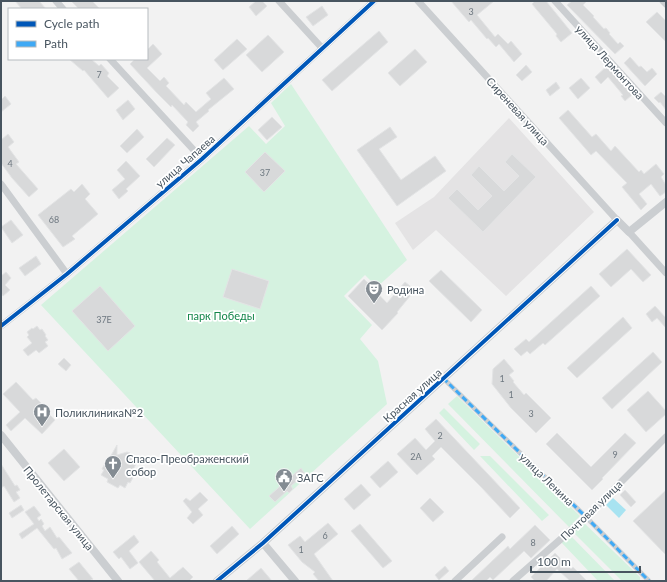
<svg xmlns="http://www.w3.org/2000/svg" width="667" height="582" viewBox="0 0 667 582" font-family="Lato,sans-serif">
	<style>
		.education { fill: #e4e3e4 }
		.green { fill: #d5f2e0 }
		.water { fill: #a8e3f1 }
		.building { fill: #d8d9da; stroke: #e3e4e5 }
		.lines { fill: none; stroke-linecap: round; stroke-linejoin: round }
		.pedestrian { stroke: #cbced1; stroke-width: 5 }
		.minor { stroke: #cbced1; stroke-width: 7 }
		.tertiary { stroke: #cbced1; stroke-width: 8 }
		.quiet { stroke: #3fa9f5; stroke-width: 3; stroke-dasharray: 6 3; stroke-linecap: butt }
		.cycleway-casing { stroke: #fff; stroke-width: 6 }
		.cycleway { stroke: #0057b8; stroke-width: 4 }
		.labels { text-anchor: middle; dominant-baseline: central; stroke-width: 3.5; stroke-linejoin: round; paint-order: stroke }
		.number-label { font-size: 9px; fill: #6e7880 }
		.street-label { font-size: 11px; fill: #485560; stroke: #fff }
		.poi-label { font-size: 11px; fill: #485560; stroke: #fff; text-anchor: start }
		.park-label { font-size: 11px; fill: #13864a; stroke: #fff }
	</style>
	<rect width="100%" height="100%" fill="#f2f2f2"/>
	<path class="education" d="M509 118 594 212 506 296 436 230 413 250 395 223 434 197Z"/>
	<path class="green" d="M291 84 407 260 377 287 365 275 344 296 372 325 360 339 378 361 387 404 250 529 41 305 249 126 266 144 285 126 271 103Z
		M457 396 580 516 569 527 448 404Z
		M444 408 480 444 474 450 439 413Z
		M480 456H490L549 515 542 521Z
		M583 522 640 577V581H622L572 531Z
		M569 534 615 581H598L561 542Z"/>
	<path class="water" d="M613 498 626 510 619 518 606 505Z"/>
	<path class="building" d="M15 1H39L46 9H22Z
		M71 1H92L100 9H79Z
		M256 1H262L267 6 256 16 249 7Z
		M451 1H494L477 15 495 37 498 34 508 44 511 41 522 54 514 62 499 44 496 47 488 38 487 39 471 20 469 22Z
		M535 1H546L572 33 561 42 556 36 557 34 532 4Z
		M572 1H587L583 5 594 16 593 17 604 29 606 28 610 33 609 34 618 44 620 42 624 46 615 54 567 5Z
		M322 6 328 15 313 26 306 17Z
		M657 12 666 21V42L646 22Z
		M379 31 388 42 332 91 322 80Z
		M268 35 284 52 262 72 246 55Z
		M237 39 247 49 223 70 214 60Z
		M153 44 162 54 147 68 160 81 164 77 169 83 166 86 184 105 186 102 196 112 211 99 206 93 224 78 234 89 208 110 209 111 196 122 199 126 193 132 186 125 188 122 172 105 171 107 158 94 130 64 135 59H147V50Z
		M415 49 427 62 400 86 388 73Z
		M630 57 639 67 641 66 647 72 652 68 657 74 645 86 624 63Z
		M69 59H91L99 66 101 64 109 73 107 76 119 88 108 98 84 70 83 71Z
		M526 65 532 72 522 81 516 75Z
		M607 66 633 94 625 101 621 96 623 95 608 77 601 84 595 77Z
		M581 78 590 88 578 99 569 88Z
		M556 82 560 88 550 96 546 90Z
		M661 92 666 97V110L660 102 659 103 654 98Z
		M5 96 11 104 1 112V100Z
		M128 100 135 109 123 120 116 110Z
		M568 110 592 137 596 134 611 151 615 146 639 172 641 170 644 174 656 164 664 174 661 177 666 185V192L660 196 651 184 639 194 647 204 641 210 622 187 627 183 596 151 591 155 559 118Z
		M272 117 282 127 267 140 258 130Z
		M390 127 397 137 379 149 401 180 435 156 446 171 397 206 357 150Z
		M137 129 144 137 127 153 120 146Z
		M8 134 14 142 8 147 19 162 16 164 38 189 29 197 12 178 1 163V140Z
		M167 138 175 145 154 167 146 159Z
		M265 152 285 171 264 192 245 172Z
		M512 154 536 177 483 232 448 198 457 189 478 210 492 196 471 175 479 166 504 191 519 176 505 162Z
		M126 161 140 176 126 189 128 191 119 199 112 190 125 179 117 170Z
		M82 184 90 194 85 199 98 214 72 236 75 239 63 247 38 215 71 189 74 192Z
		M11 220 23 235 12 243 1 227Z
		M627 249 651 275 643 282 631 269 611 287 599 274Z
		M36 256 41 264 25 276 19 268Z
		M232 269 269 281 260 309 223 297Z
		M441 270 482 310 471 322 429 281Z
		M6 272 11 278 5 285 10 290 3 296 1 293V276Z
		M364 279 387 303 405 282 415 290 397 312 398 313 382 330 348 296Z
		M100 286 135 326 108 351 72 311Z
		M591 286 600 296 545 345 543 343 530 354 527 351 521 356 514 349 526 339 529 342Z
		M655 306 666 318V328L657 318 652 322 646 314Z
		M623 317 632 328 577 378 567 368Z
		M37 326 40 330 42 329 46 335 45 336 48 340 45 342 48 346 39 353 36 350 28 356 23 350 32 343 27 337 29 335 27 332 32 328 33 329Z
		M653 352 662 362 612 409 602 398Z
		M64 358 71 365 66 371 58 364Z
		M504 359 514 371 509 375 514 381 513 382 524 395 526 393 551 418 536 433 511 408 492 384 493 369Z
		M16 382 33 400 36 398 41 403 33 411 42 420 48 413 55 420 42 434 25 418 11 431 6 425 20 412 3 394Z
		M648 391 666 411V414L646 432 627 410Z
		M436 419 520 508 510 518 481 487 441 447 432 456 435 459 417 475 397 454 415 438 426 450 435 441 425 429Z
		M557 433 591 467 625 433 636 443 602 478 603 479 592 490 546 444Z
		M117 445V455L127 452 130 453V458L135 460 136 464 133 470 136 472 130 483 128 482 125 488 120 485 118 488 107 482 108 479 101 475 104 470 102 469 108 458 109 459Z
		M64 449 80 467 64 481 48 463Z
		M388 461 398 472 380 488 370 477Z
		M1 464 15 486 17 485 20 490 16 492 20 498 14 502 4 486 1 488Z
		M301 468 305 474 291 486 293 489 289 493 287 491 275 502 269 496Z
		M361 484 371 495 354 510 344 499Z
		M625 490 636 502 631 507 620 495Z
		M666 490V555L633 521Z
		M200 492 208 500 198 509 203 515 193 524 187 518 192 512 183 501 186 498 190 501Z
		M430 498 444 512 433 522 420 508Z
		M21 505 24 510 12 518 9 513Z
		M34 506 41 515 37 518 39 521 41 519 44 524 42 526 45 531 50 527 57 538 59 537 72 553 62 559 56 548 54 549 37 528 22 539 19 534 34 524 25 512Z
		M328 523 338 534 314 554 333 581H319L313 574 315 572 302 562 288 545 300 536 305 542Z
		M360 524 392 561 383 568 351 531Z
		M535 525 550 540 531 558 524 551 493 580 490 577 486 581H471L508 546 510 549Z
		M232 526 239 534 217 554 210 546Z
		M134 535 139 542 129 551 138 563 130 569 121 557 119 559 113 552Z
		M151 551 159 560 157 562 170 578 183 567 193 577 189 581H155L139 562Z
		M555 553 571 569 573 567 587 581H570L557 569 546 581H535L531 577Z
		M79 562 93 579 89 581H79L69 569Z
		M445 566 449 571 439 580 435 575Z
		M261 568 272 581H246Z"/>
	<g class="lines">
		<path class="pedestrian" d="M443 378 586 517 649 581"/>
		<path class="minor" d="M56 1 63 9
			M279 1 322 48
			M418 1 617 220
			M555 1 666 123
			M663 1 666 4
			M110 59 202 159
			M1 184 67 274
			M629 232 666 273
			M1 326 67 274 202 159 374 1
			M455 581 502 537
			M513 581 586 517 666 437"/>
		<path class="tertiary" d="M1 435 118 581
			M263 543 295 581
			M217 581 263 543 617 220 629 232 666 202"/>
		<path class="quiet" d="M443 378 586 517 649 581"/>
		<defs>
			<path id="cycleway" d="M1 326 67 274 202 159 374 1
				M217 581 263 543 617 220"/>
		</defs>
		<use href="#cycleway" class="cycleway-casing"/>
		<use href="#cycleway" class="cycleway"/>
	</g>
	<defs>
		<symbol id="theatre-pin" viewBox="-11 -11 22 30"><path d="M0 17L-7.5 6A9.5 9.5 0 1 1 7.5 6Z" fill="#848c93" stroke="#fff"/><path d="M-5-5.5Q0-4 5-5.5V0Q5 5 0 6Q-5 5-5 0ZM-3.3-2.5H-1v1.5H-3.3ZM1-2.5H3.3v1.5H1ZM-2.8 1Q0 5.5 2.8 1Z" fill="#fff"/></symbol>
		<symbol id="hospital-pin" viewBox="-11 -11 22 30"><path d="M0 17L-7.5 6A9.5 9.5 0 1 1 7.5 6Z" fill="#848c93" stroke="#fff"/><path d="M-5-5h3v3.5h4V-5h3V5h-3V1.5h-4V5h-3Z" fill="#fff"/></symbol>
		<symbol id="church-pin" viewBox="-11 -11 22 30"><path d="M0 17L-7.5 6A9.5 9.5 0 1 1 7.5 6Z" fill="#848c93" stroke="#fff"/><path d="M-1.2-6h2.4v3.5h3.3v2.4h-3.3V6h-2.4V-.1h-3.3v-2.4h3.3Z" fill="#fff"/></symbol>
		<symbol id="civic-pin" viewBox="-11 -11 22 30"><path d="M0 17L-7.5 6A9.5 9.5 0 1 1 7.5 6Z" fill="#848c93" stroke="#fff"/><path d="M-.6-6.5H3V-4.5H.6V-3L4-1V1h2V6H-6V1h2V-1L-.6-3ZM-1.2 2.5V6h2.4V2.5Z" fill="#fff"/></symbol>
	</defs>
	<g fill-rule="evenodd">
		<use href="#theatre-pin" x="364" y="279" width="20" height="27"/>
		<use href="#hospital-pin" x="32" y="402" width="20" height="27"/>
		<use href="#church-pin" x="103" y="454" width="20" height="27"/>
		<use href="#civic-pin" x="274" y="467" width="20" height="27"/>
	</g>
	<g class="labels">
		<g class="number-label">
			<text x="471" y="11">3</text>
			<text x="99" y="74">7</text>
			<text x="10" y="163">4</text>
			<text x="265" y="172">37</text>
			<text x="54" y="219">68</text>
			<text x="104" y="319">37Е</text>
			<text x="502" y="378">1</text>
			<text x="511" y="394">1</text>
			<text x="531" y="413">3</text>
			<text x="440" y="435">2</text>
			<text x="615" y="454">9</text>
			<text x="416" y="456">2А</text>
			<text x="325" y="535">6</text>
			<text x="533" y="542">8</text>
			<text x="301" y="549">1</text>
		</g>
		<g class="street-label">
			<text transform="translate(610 62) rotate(48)">улица Лермонтова</text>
			<text transform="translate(518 111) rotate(48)">Сиреневая улица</text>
			<text transform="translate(185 161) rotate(-41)">улица Чапаева</text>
			<text transform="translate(412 395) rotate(-42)">Красная улица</text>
			<text transform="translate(547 479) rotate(44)">улица Ленина</text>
			<text transform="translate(59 508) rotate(51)">Пролетарская улица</text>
			<text transform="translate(591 510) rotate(-44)">Почтовая улица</text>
		</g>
		<g class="poi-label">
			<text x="387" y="289">Родина</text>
			<text x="55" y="412">Поликлиника№2</text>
			<text x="126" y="458">Спасо-Преображенский<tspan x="126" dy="13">собор</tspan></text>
			<text x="297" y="477">ЗАГС</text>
		</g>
		<g class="park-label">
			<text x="221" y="315">парк Победы</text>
		</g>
	</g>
	<rect width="667" height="582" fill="none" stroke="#485560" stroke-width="4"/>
	<rect x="8" y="8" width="140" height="52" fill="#ffffff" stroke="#b6bbbf"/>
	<rect x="16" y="21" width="20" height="6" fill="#0057b8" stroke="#b6bbbf"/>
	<text x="44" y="28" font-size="12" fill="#485560">Cycle path</text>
	<rect x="16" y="41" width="20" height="6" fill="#3fa9f5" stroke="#b6bbbf"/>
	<text x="44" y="48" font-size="12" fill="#485560">Path</text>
	<path d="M531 566v6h109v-6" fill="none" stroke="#485560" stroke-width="2"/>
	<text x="537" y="566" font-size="12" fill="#485560" stroke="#ffffff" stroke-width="3" paint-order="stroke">100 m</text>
</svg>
